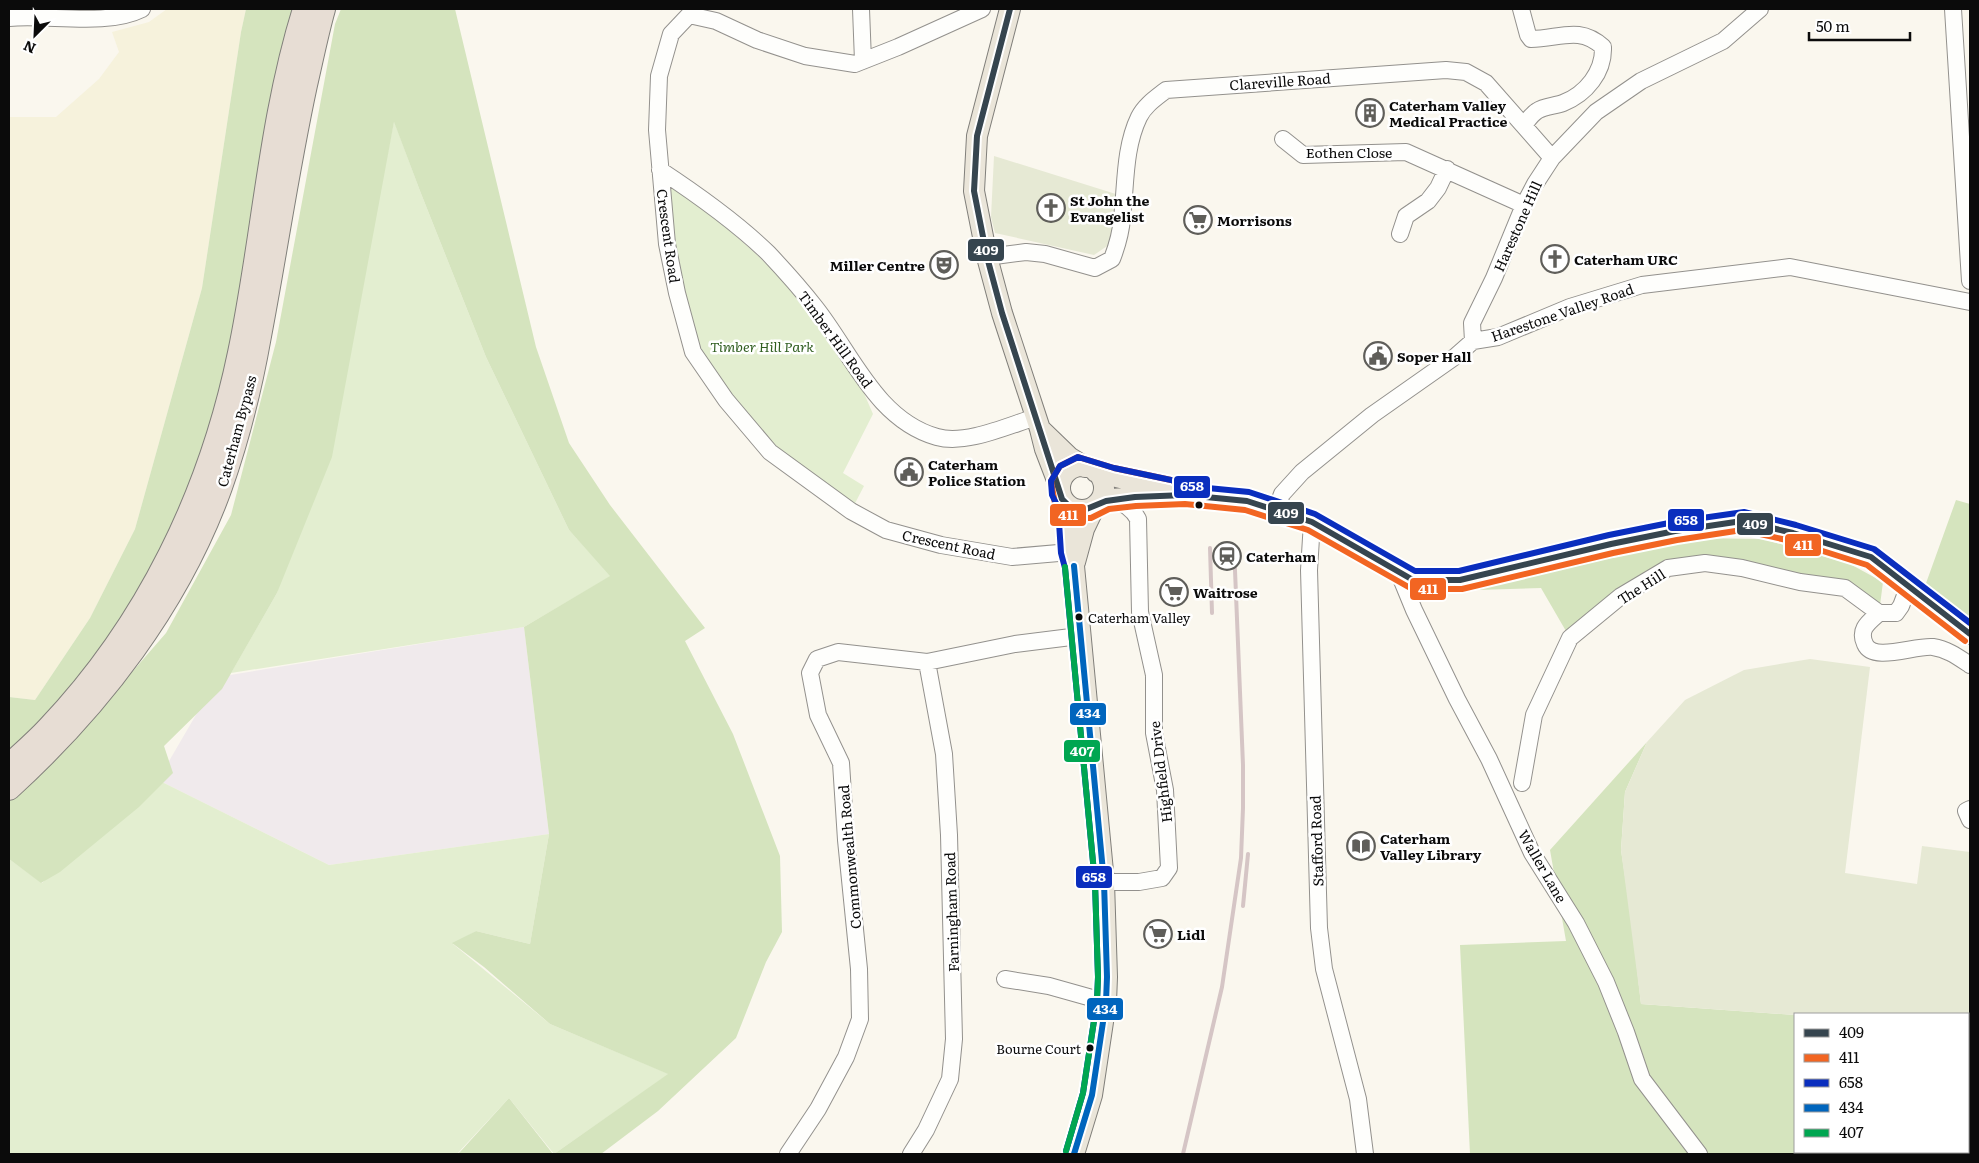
<svg xmlns="http://www.w3.org/2000/svg" width="1979" height="1163" viewBox="0 0 1979 1163" font-family="Literata,serif">
	<style>
		.industrial { fill: #f0eaec }
		.farmland { fill: #f6f2dc }
		.green { fill: #e3eed0 }
		.forest { fill: #d5e4be }
		.cemetery { fill: #e6e9d4 }
		.lines { fill: none; stroke-linecap: round; stroke-linejoin: round }
		.minor-casing { stroke: #93918d; stroke-width: 18 }
		.major-casing { stroke: #807f7a; stroke-width: 22 }
		.highway-casing { stroke: #807f7a; stroke-width: 24 }
		.minor { stroke: #fefefc; stroke-width: 16 }
		.major { stroke: #eae5d9; stroke-width: 20 }
		.highway { stroke: #e7ddd4; stroke-width: 22 }
		.rail { stroke: #d5c5c5; stroke-width: 4 }
		.bus-1-casing { stroke: #fff; stroke-width: 10 }
		.bus-2-casing { stroke: #fff; stroke-width: 10 }
		.bus-3-casing { stroke: #fff; stroke-width: 10 }
		.bus-4-casing { stroke: #fff; stroke-width: 10 }
		.bus-5-casing { stroke: #fff; stroke-width: 10 }
		.bus-1 { stroke: #36454f; stroke-width: 6 }
		.bus-2 { stroke: #f26522; stroke-width: 6 }
		.bus-3 { stroke: #0a2ebe; stroke-width: 6 }
		.bus-4 { stroke: #0065bd; stroke-width: 6 }
		.bus-5 { stroke: #00a651; stroke-width: 6 }
		.bus-dot { fill: #0b0b0b; stroke: #fff; stroke-width: 2 }
		.labels { text-anchor: middle; dominant-baseline: central; stroke-width: 5; stroke-linejoin: round; paint-order: stroke }
		.bus-label { font-size: 13px; fill: #0b0b0b; stroke: #fff; text-anchor: start }
		.street-label { font-size: 14px; fill: #0b0b0b; stroke: #fff }
		.poi-label { font-size: 14px; font-weight: bold; fill: #0b0b0b; stroke: #fff; text-anchor: start }
		.park-label { font-size: 14px; font-style: italic; fill: #305e20; stroke: #fff }
		.line-badge { stroke: #fff; stroke-width: 2 }
		.badge-label { font-size: 14px; text-anchor: middle; font-weight: bold; fill: #fff }
	</style>
	<rect width="100%" height="100%" fill="#faf7ee"/>
	<path class="industrial" d="M524 627 549 834 329 865 158 780 218 677Z"/>
	<path class="farmland" d="M167 9H246L241 32 202 288 135 529 90 618 35 700 9 697 10 117H56L99 79 119 52 112 32 149 22Z"/>
	<path class="green" d="M394 121 420 191 486 357 569 530 611 576 524 627 231 673 277 593 370 243Z
		M660 170 754 252 796 293 825 333 863 391 873 414 843 473 864 486 851 511 770 452 693 352Z
		M158 780 329 865 549 834 530 944 476 931 453 944 550 1024 669 1074 554 1154 509 1098 457 1154H9V859L42 883Z
		M1968 1050 1970 1051V1154H1899V1152H1968Z"/>
	<path class="forest" d="M246 9H296L241 293 212 422 175 520 134 599 75 686 9 755V697L35 700 90 618 135 529 202 288 241 32Z
		M341 9H455L536 347 569 443 610 505 705 628 685 641 733 734 780 856 782 932 766 962 736 1038 658 1111 601 1154H554L668 1074 550 1024 484 967 452 943 476 931 530 944 549 834 524 627 610 576 569 530 486 357 420 191 394 122 332 457 277 593 222 689 164 746 173 773 139 807 60 872 41 883 9 859V797L79 733 166 633 231 515 276 342 335 24Z
		M1956 500 1970 504V621L1925 586Z
		M1692 538 1763 539 1850 564 1883 582 1879 613 1845 588 1705 563 1668 568 1570 638 1541 588 1477 590 1486 580Z
		M1647 742 1625 792 1621 850 1631 916 1641 1004 1795 1015V1152H1900L1899 1154H1470L1460 945 1566 941 1550 850Z
		M509 1098 553 1154H457L460 1152Z"/>
	<path class="cemetery" d="M994 156 1119 195 1110 244 1094 255 995 233 991 217Z
		M1810 659 1870 667 1845 873 1917 884 1922 846 1970 852V1051L1968 1050V1014L1795 1015 1641 1004 1621 850 1625 792 1647 742 1685 700 1744 670Z"/>
	<g class="lines">
		<defs>
			<path id="minor" d="M861 9 863 61
				M982 9 898 47 855 64 805 56 757 40 716 21 689 15 671 34 659 76 657 130 667 244 677 293 693 352 726 400 770 452 851 511 886 530 941 545 1012 557 1070 552
				M1521 9 1528 35 1531 39C1559 39 1579 25 1603 47 1604 72 1586 94 1563 103 1555 106 1544 106 1537 111 1532 114 1528 120 1524 125
				M1953 9 1970 281
				M9 18C48 14 106 27 142 9
				M1283 139 1303 155 1406 152 1524 205
				M660 170C698 195 735 221 768 253 784 270 801 289 815 307 851 352 876 420 937 437 966 445 1007 426 1036 417
				M1400 234 1406 216 1428 201 1438 188 1447 169
				M987 257 1026 252 1045 254 1095 268 1112 259C1117 246 1121 232 1122 218 1126 185 1124 148 1139 117 1145 105 1156 98 1166 90L1446 70 1466 72 1486 83 1552 158
				M1473 341 1472 323 1494 278 1524 205 1535 184 1552 158 1596 112 1641 81 1723 41 1760 9
				M1276 510 1282 494 1302 472 1372 415 1456 356 1473 341 1498 337 1570 307 1642 285 1790 267 1970 302
				M1312 522 1309 570 1319 928 1324 969 1358 1099 1365 1154
				M1398 571 1414 610 1457 699 1489 759 1532 853 1576 923 1606 982 1626 1032 1642 1079 1699 1154
				M1879 613C1869 622 1858 629 1865 644 1873 663 1915 645 1933 647 1947 649 1958 657 1970 665
				M1522 783 1534 715 1570 638 1621 596 1668 568 1705 563 1742 568 1800 582 1845 588 1879 613H1896L1901 606 1909 585
				M1970 809 1966 811 1970 820
				M1104 882H1139L1162 878 1169 868 1165 790 1154 733V675L1140 612 1138 519C1132 508 1124 504 1113 499
				M1005 979 1049 986 1106 1002
				M788 1154 818 1109 846 1057 860 1019 859 969 846 840 841 763 818 715 810 673 817 659 838 652 927 662 1015 644 1079 636
				M911 1154 926 1130 950 1079 954 1039 949 835 944 754 927 662"/>
			<path id="major" d="M1010 9 977 136 974 191 987 257 1002 313 1040 429 1045 449 1060 488
				M1040 429 1069 457 1085 467
				M1060 488a22 22 0 1 1 44 0a22 22 0 1 1-44 0Z
				M1096 472 1174 491
				M1097 504 1113 499 1135 497 1185 495 1247 501 1312 522 1413 580H1460L1554 559 1611 544 1675 531 1742 521 1793 533 1871 557 1909 585 1970 634
				M1067 505 1070 552 1074 566 1104 882 1107 977 1106 1002 1092 1095 1074 1154
				M1075 562 1084 529 1095 506"/>
			<path id="highway" d="M9 765C22 753 36 741 48 728 147 624 210 493 239 353 263 239 269 121 304 9
				M9 789C100 706 179 604 221 487 238 439 251 387 260 336 276 252 288 168 306 85 312 59 317 34 324 9"/>
		</defs>
		<use href="#minor" class="minor-casing"/>
		<use href="#major" class="major-casing"/>
		<use href="#highway" class="highway-casing"/>
		<use href="#minor" class="minor"/>
		<use href="#major" class="major"/>
		<use href="#highway" class="highway"/>
		<path class="rail" d="M1210 548 1212 613
			M1243 906 1248 854
			M1183 1154 1222 987 1241 858 1243 808V765L1234 546"/>
		<defs>
			<path id="bus-1" d="M1010 9 977 136 974 191 987 257 1002 313 1062 499 1071 508 1084 510 1106 501 1135 497 1185 495 1247 501 1312 522 1413 580H1460L1611 544 1675 531 1742 521 1793 533 1871 557 1970 634"/>
			<path id="bus-2" d="M1187 486 1171 480 1114 468 1078 457 1060 466 1051 481 1055 504 1062 512 1074 518H1091L1109 509 1136 506 1185 504 1245 510 1308 530 1412 589H1462L1613 553 1677 540 1742 530 1791 541 1867 565 1965 641"/>
			<path id="bus-3" d="M1066 1151 1083 1093 1097 1001 1098 977 1095 883 1065 568 1061 553 1058 507 1052 495 1051 481 1060 466 1078 457 1114 468 1171 480 1187 486 1249 492 1315 514 1415 571H1459L1609 535 1674 522 1744 512 1796 525 1874 549 1970 623"/>
			<path id="bus-4" d="M1074 566 1104 882 1107 977 1106 1002 1092 1095 1074 1154"/>
			<path id="bus-5" d="M1065 567 1095 883 1098 977 1097 1001 1083 1093 1066 1151"/>
		</defs>
		<use href="#bus-1" class="bus-1-casing"/>
		<use href="#bus-2" class="bus-2-casing"/>
		<use href="#bus-3" class="bus-3-casing"/>
		<use href="#bus-4" class="bus-4-casing"/>
		<use href="#bus-5" class="bus-5-casing"/>
		<use href="#bus-1" class="bus-1"/>
		<use href="#bus-2" class="bus-2"/>
		<use href="#bus-3" class="bus-3"/>
		<use href="#bus-4" class="bus-4"/>
		<use href="#bus-5" class="bus-5"/>
	</g>
	<defs>
		<symbol id="building-ring" viewBox="-11 -11 22 22"><circle r="9.5" fill="#fff" stroke="#5f5e5a" stroke-width="1.5"/><path d="M-4-6H4V6H1V3H-1V6H-4ZM-2.5-4.3h1.7v1.8h-1.7ZM.8-4.3h1.7v1.8H.8ZM-2.5-1h1.7V.8h-1.7ZM.8-1h1.7V.8H.8Z" fill="#5f5e5a"/></symbol>
		<symbol id="church-ring" viewBox="-11 -11 22 22"><circle r="9.5" fill="#fff" stroke="#5f5e5a" stroke-width="1.5"/><path d="M-1.2-6h2.4v3.5h3.3v2.4h-3.3V6h-2.4V-.1h-3.3v-2.4h3.3Z" fill="#5f5e5a"/></symbol>
		<symbol id="supermarket-ring" viewBox="-11 -11 22 22"><circle r="9.5" fill="#fff" stroke="#5f5e5a" stroke-width="1.5"/><path d="M-6-5.5h2.5l.6 2H6L4.5 2H-2.5L-4.4-4H-6ZM-1.5 3.2a1.3 1.3 0 1 0 .1 0ZM3 3.2a1.3 1.3 0 1 0 .1 0Z" fill="#5f5e5a"/></symbol>
		<symbol id="theatre-ring" viewBox="-11 -11 22 22"><circle r="9.5" fill="#fff" stroke="#5f5e5a" stroke-width="1.5"/><path d="M-5-5.5Q0-4 5-5.5V0Q5 5 0 6Q-5 5-5 0ZM-3.3-2.5H-1v1.5H-3.3ZM1-2.5H3.3v1.5H1ZM-2.8 1Q0 5.5 2.8 1Z" fill="#5f5e5a"/></symbol>
		<symbol id="civic-ring" viewBox="-11 -11 22 22"><circle r="9.5" fill="#fff" stroke="#5f5e5a" stroke-width="1.5"/><path d="M-.6-6.5H3V-4.5H.6V-3L4-1V1h2V6H-6V1h2V-1L-.6-3ZM-1.2 2.5V6h2.4V2.5Z" fill="#5f5e5a"/></symbol>
		<symbol id="station-ring" viewBox="-11 -11 22 22"><circle r="9.5" fill="#fff" stroke="#5f5e5a" stroke-width="1.5"/><path d="M-3-6H3Q5-6 5-4V2Q5 4 3 4L4.5 6H3L1.5 4h-3L-3 6H-4.5L-3 4Q-5 4-5 2V-4Q-5-6-3-6ZM-3.5-4v3h7v-3ZM-3.5 1v1.5H-2V1ZM2 1v1.5H3.5V1Z" fill="#5f5e5a"/></symbol>
		<symbol id="library-ring" viewBox="-11 -11 22 22"><circle r="9.5" fill="#fff" stroke="#5f5e5a" stroke-width="1.5"/><path d="M-6-4Q-3-5.5-.7-3.5V5Q-3 3-6 4ZM6-4Q3-5.5 .7-3.5V5Q3 3 6 4Z" fill="#5f5e5a"/></symbol>
	</defs>
	<g fill-rule="evenodd">
		<use href="#building-ring" x="1354" y="97" width="32" height="32"/>
		<use href="#church-ring" x="1035" y="192" width="32" height="32"/>
		<use href="#supermarket-ring" x="1182" y="204" width="32" height="32"/>
		<use href="#church-ring" x="1539" y="243" width="32" height="32"/>
		<use href="#theatre-ring" x="928" y="249" width="32" height="32"/>
		<use href="#civic-ring" x="1362" y="340" width="32" height="32"/>
		<use href="#civic-ring" x="893" y="456" width="32" height="32"/>
		<use href="#station-ring" x="1211" y="540" width="32" height="32"/>
		<use href="#supermarket-ring" x="1158" y="576" width="32" height="32"/>
		<use href="#library-ring" x="1345" y="830" width="32" height="32"/>
		<use href="#supermarket-ring" x="1142" y="918" width="32" height="32"/>
	</g>
	<g class="bus-dot">
		<circle cx="1199" cy="505" r="4.5"/>
		<circle cx="1079" cy="617" r="4.5"/>
		<circle cx="1090" cy="1048" r="4.5"/>
	</g>
	<g class="labels">
		<g class="bus-label">
			<text x="1088" y="617">Caterham Valley</text>
			<text x="1081" y="1048" text-anchor="end">Bourne Court</text>
		</g>
		<g class="street-label">
			<text transform="translate(1280 81) rotate(-4)">Clareville Road</text>
			<text x="1349" y="152">Eothen Close</text>
			<text transform="translate(1517 226) rotate(-66)">Harestone Hill</text>
			<text transform="translate(669 236) rotate(82)">Crescent Road</text>
			<text transform="translate(1562 312) rotate(-19)">Harestone Valley Road</text>
			<text transform="translate(836 339) rotate(54)">Timber Hill Road</text>
			<text transform="translate(236 431) rotate(-75)">Caterham Bypass</text>
			<text transform="translate(949 544) rotate(12)">Crescent Road</text>
			<text transform="translate(1641 586) rotate(-32)">The Hill</text>
			<text transform="translate(1160 772) rotate(-97)">Highfield Drive</text>
			<text transform="translate(1316 841) rotate(-92)">Stafford Road</text>
			<text transform="translate(849 857) rotate(-95)">Commonwealth Road</text>
			<text transform="translate(1543 866) rotate(60)">Waller Lane</text>
			<text transform="translate(951 912) rotate(-92)">Farningham Road</text>
		</g>
		<g class="poi-label">
			<text x="1389" y="105">Caterham Valley<tspan x="1389" dy="16">Medical Practice</tspan></text>
			<text x="1070" y="200">St John the<tspan x="1070" dy="16">Evangelist</tspan></text>
			<text x="1217" y="220">Morrisons</text>
			<text x="1574" y="259">Caterham URC</text>
			<text x="925" y="265" text-anchor="end">Miller Centre</text>
			<text x="1397" y="356">Soper Hall</text>
			<text x="928" y="464">Caterham<tspan x="928" dy="16">Police Station</tspan></text>
			<text x="1246" y="556">Caterham</text>
			<text x="1193" y="592">Waitrose</text>
			<text x="1380" y="838">Caterham<tspan x="1380" dy="16">Valley Library</tspan></text>
			<text x="1177" y="934">Lidl</text>
		</g>
		<g class="park-label">
			<text x="762" y="346">Timber Hill Park</text>
		</g>
	</g>
	<g class="line-badge">
		<rect x="967" y="238" width="38" height="24" rx="5" fill="#36454f"/>
		<rect x="1173" y="475" width="38" height="24" rx="5" fill="#0a2ebe"/>
		<rect x="1267" y="501" width="38" height="24" rx="5" fill="#36454f"/>
		<rect x="1049" y="503" width="38" height="24" rx="5" fill="#f26522"/>
		<rect x="1667" y="508" width="38" height="24" rx="5" fill="#0a2ebe"/>
		<rect x="1736" y="512" width="38" height="24" rx="5" fill="#36454f"/>
		<rect x="1784" y="533" width="38" height="24" rx="5" fill="#f26522"/>
		<rect x="1409" y="577" width="38" height="24" rx="5" fill="#f26522"/>
		<rect x="1069" y="702" width="38" height="24" rx="5" fill="#0065bd"/>
		<rect x="1063" y="739" width="38" height="24" rx="5" fill="#00a651"/>
		<rect x="1075" y="865" width="38" height="24" rx="5" fill="#0a2ebe"/>
		<rect x="1086" y="997" width="38" height="24" rx="5" fill="#0065bd"/>
	</g>
	<g class="badge-label">
		<text x="986" y="255">409</text>
		<text x="1192" y="491">658</text>
		<text x="1286" y="518">409</text>
		<text x="1068" y="520">411</text>
		<text x="1686" y="525">658</text>
		<text x="1755" y="529">409</text>
		<text x="1803" y="550">411</text>
		<text x="1428" y="594">411</text>
		<text x="1088" y="718">434</text>
		<text x="1082" y="756">407</text>
		<text x="1094" y="882">658</text>
		<text x="1105" y="1014">434</text>
	</g>
	<rect width="1979" height="1163" fill="none" stroke="#0b0b0b" stroke-width="20"/>
	<rect x="1794" y="1013" width="175" height="140" fill="#ffffff" stroke="#9d9d9d"/>
	<rect x="1804" y="1029" width="25" height="8" fill="#36454f" stroke="#9d9d9d"/>
	<text x="1839" y="1038" font-size="15" fill="#0b0b0b">409</text>
	<rect x="1804" y="1054" width="25" height="8" fill="#f26522" stroke="#9d9d9d"/>
	<text x="1839" y="1063" font-size="15" fill="#0b0b0b">411</text>
	<rect x="1804" y="1079" width="25" height="8" fill="#0a2ebe" stroke="#9d9d9d"/>
	<text x="1839" y="1088" font-size="15" fill="#0b0b0b">658</text>
	<rect x="1804" y="1104" width="25" height="8" fill="#0065bd" stroke="#9d9d9d"/>
	<text x="1839" y="1113" font-size="15" fill="#0b0b0b">434</text>
	<rect x="1804" y="1129" width="25" height="8" fill="#00a651" stroke="#9d9d9d"/>
	<text x="1839" y="1138" font-size="15" fill="#0b0b0b">407</text>
	<g transform="translate(35 35) rotate(204)" stroke="#ffffff" stroke-width="4" paint-order="stroke">
	<path d="M0-4L9 19L0 12L-9 19Z" fill="#0b0b0b"/>
	<text y="-8" font-size="14" font-weight="bold" text-anchor="middle" fill="#0b0b0b">N</text>
	</g>
	<path d="M1809 32v8h101v-8" fill="none" stroke="#0b0b0b" stroke-width="2.5"/>
	<text x="1816" y="32" font-size="15" fill="#0b0b0b" stroke="#ffffff" stroke-width="4" paint-order="stroke">50 m</text>
</svg>
